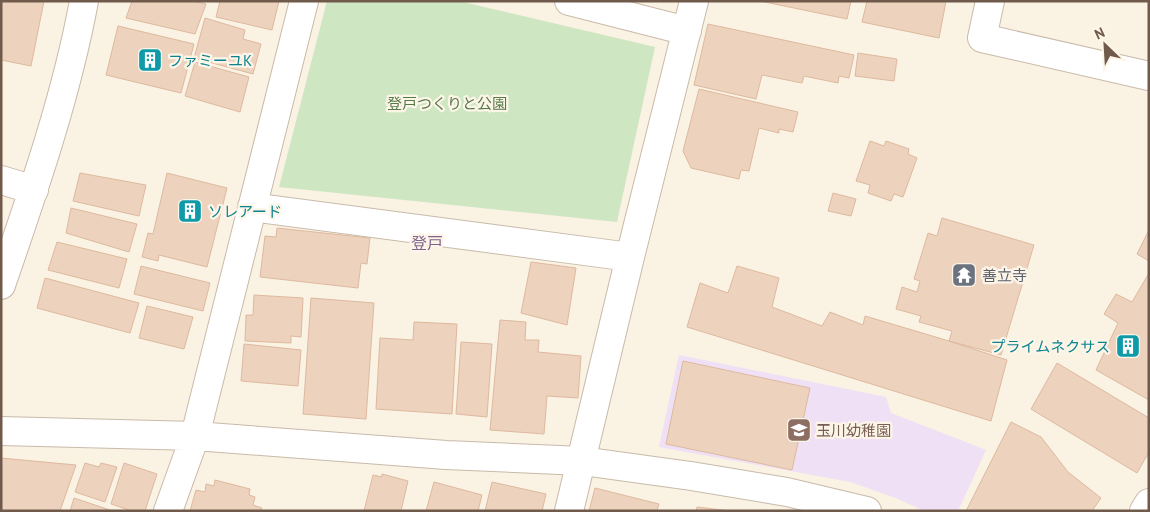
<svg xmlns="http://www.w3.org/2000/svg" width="1150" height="512" viewBox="0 0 1150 512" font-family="'PT Sans','Noto Sans JP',sans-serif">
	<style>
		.education { fill: #efe0f6 }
		.green { fill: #cfe6c3 }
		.building { fill: #edd2bd; stroke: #deb99e }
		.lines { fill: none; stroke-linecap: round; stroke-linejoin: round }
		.minor-casing { stroke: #c9baaa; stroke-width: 30 }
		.minor { stroke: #fff; stroke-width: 28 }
		.labels { text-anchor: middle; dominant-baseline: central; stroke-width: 4.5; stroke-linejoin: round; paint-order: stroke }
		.culture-label { font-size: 15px; fill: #0d838f; stroke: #fdf6e8; text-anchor: start }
		.park-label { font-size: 15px; fill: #547a47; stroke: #fdf6e8 }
		.worship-label { font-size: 15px; fill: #5b616d; stroke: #fdf6e8; text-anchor: start }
		.education-label { font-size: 15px; fill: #785e54; stroke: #fdf6e8; text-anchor: start }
		.neighbourhood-label { font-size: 16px; fill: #80638c; stroke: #fdf6e8 }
	</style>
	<rect width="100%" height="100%" fill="#faf2e3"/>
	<path class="education" d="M679 355 886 397 891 413 986 450 958 511H924L896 498 850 482 659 447Z"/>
	<path class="green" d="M327 1H459L655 47 617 222 279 187Z"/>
	<path class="building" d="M1 1H44L31 66 1 60Z
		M132 1H194L206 4 195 34 126 18Z
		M220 1H279L272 30 216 17Z
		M760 1H851L847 19Z
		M867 1H946L939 38 862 22Z
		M205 18 245 30 243 39 261 44 253 74 194 58Z
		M708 24 854 55 849 78 839 76 838 83 804 76 802 83 762 75 756 99 694 85Z
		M118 26 194 44 181 93 106 75Z
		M858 53 897 59 894 81 855 76Z
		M195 62 249 77 240 112 185 96Z
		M699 89 798 112 793 132 779 129V133L759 128 749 171 741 170 739 179 691 168 683 151Z
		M870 141 884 146 886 141 909 149 908 154 917 158 903 197 894 194 891 201 868 193 870 185 856 181Z
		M80 173 146 185 139 216 73 201Z
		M167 173 227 188 207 267 159 255 158 261 142 257 148 233 153 234Z
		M833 193 856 199 851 216 828 211Z
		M71 208 137 224 129 252 66 233Z
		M942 218 1034 245 1001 355 949 341 952 331 919 322 921 316 896 309 902 287 917 292 920 281 914 279 928 233 937 236Z
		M277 228 370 238 367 264 361 263 358 288 260 277 265 236 276 237Z
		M1149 230V261L1137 254Z
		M57 242 127 259 119 288 48 270Z
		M531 262 576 268 567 325 521 313Z
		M141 266 210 283 203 311 134 294Z
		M737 266 779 278 772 307 822 326 830 312 863 325 865 316 949 341 1007 360 991 421 687 327 700 283 728 293Z
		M1149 273V400L1096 370 1118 323 1104 314 1116 294 1132 302Z
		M45 278 139 303 130 333 37 308Z
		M254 295 303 298 301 337 291 336V343L245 341 246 315H253Z
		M311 298 374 303 366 419 303 414Z
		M147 306 193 317 184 349 139 338Z
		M500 320 526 322 525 340H539L538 352 581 356 578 398 547 396 544 434 490 430Z
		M414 322 457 324 452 414 376 409 380 338 413 340Z
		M461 342 492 344 487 417 456 414Z
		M244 344 301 350 298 386 241 381Z
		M683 361 810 388 792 470 666 444Z
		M1057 363 1149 418V452L1137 473 1031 409Z
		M1011 422 1041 437 1068 472 1101 498 1092 511H966Z
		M1 458 76 465 60 511H1Z
		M85 463 99 467 101 463 117 467 105 502 75 492Z
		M124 463 157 474 145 511H132L111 504Z
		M382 474 408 481 401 511H364L373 475 382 477Z
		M215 480 250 489 249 495 255 497 253 505 262 508 261 511H190L196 490 205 492 206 484 214 486Z
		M434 482 482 495 478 511H426Z
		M492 482 546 494 542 511H485Z
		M595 488 659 504 657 511H589Z
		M74 498 113 511H70Z
		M697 507 730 511H696Z"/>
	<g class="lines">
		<defs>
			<path id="minor" d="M569 1 687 31
				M990 1 982 38 1149 76
				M1 180 34 190
				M252 207 630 257
				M1 285C33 192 66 98 84 1
				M1 431 195 436 446 455 582 461 691 476 787 492 867 511
				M168 511 195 436 304 1
				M569 511 630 257 694 1
				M1144 511 1149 503"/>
		</defs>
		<use href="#minor" class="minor-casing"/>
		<use href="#minor" class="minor"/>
	</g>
	<defs>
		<symbol id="building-square" viewBox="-11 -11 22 22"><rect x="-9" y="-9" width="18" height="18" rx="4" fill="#0f9aa8" stroke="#fdf6e8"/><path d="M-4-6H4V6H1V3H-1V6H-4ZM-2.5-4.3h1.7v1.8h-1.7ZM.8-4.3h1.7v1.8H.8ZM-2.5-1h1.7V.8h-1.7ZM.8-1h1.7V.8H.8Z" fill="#fff"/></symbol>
		<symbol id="temple-square" viewBox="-11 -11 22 22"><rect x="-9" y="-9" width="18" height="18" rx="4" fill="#6b7280" stroke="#fdf6e8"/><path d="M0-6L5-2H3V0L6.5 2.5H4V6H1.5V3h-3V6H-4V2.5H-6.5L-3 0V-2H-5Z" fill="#fff"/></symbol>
		<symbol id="school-square" viewBox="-11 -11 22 22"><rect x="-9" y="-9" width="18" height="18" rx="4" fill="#8d6e63" stroke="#fdf6e8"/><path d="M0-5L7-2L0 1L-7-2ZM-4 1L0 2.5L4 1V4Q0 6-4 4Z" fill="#fff"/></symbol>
	</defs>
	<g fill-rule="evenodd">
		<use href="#building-square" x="136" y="46" width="28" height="28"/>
		<use href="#building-square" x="176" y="197" width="28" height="28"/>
		<use href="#temple-square" x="950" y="261" width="28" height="28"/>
		<use href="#building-square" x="1114" y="332" width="28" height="28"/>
		<use href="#school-square" x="785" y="416" width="28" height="28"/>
	</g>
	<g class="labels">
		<g class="culture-label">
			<text x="168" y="60">ファミーユK</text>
			<text x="208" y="211">ソレアード</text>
			<text x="1110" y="346" text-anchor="end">プライムネクサス</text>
		</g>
		<g class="park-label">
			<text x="447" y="103">登戸つくりと公園</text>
		</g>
		<g class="worship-label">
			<text x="982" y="275">善立寺</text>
		</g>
		<g class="education-label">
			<text x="816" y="430">玉川幼稚園</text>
		</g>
		<g class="neighbourhood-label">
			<text x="427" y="243">登戸</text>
		</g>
	</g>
	<rect width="1150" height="512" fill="none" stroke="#6f5a4b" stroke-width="5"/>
	<g transform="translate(1105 45) rotate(335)" stroke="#fdf6e8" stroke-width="4" paint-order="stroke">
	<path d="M0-4L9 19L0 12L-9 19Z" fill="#6f5a4b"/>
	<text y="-8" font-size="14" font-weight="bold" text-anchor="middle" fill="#6f5a4b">N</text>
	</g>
</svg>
